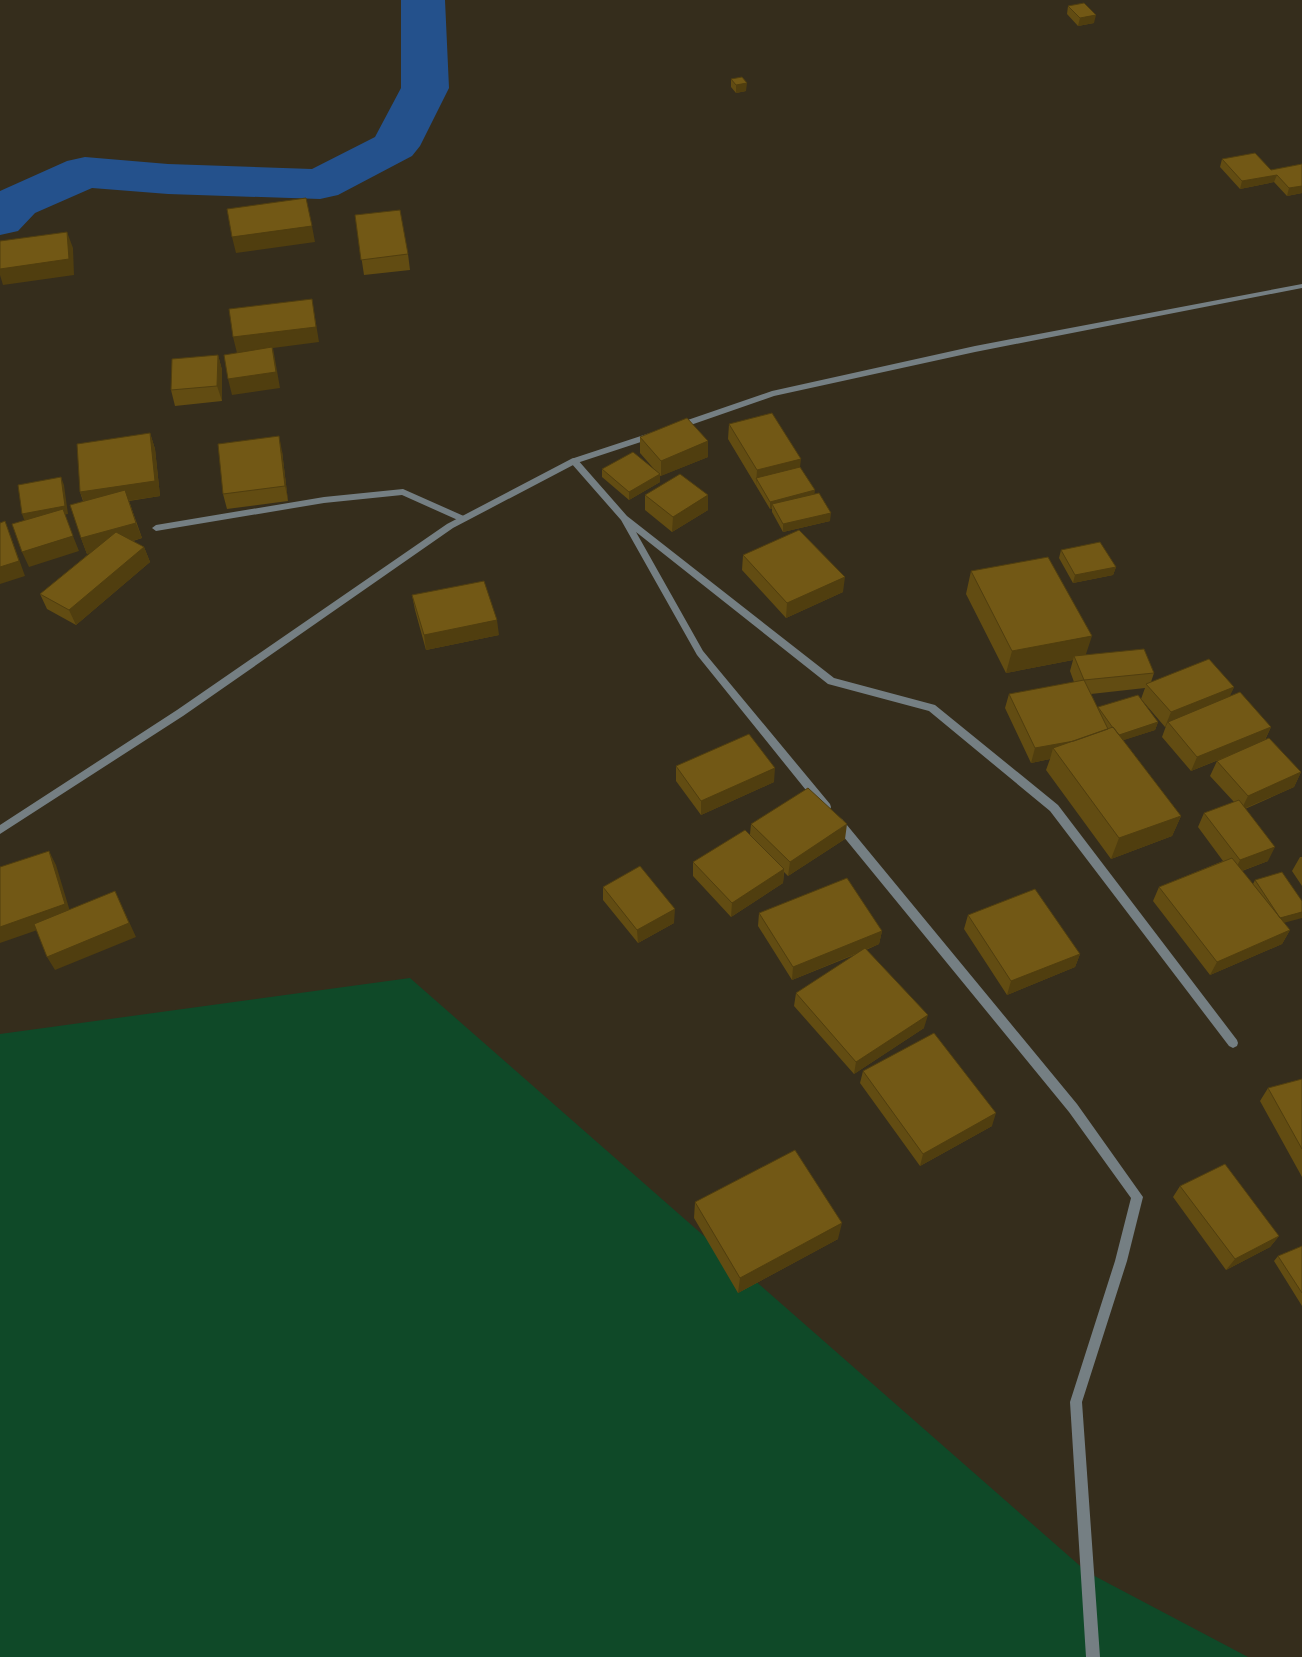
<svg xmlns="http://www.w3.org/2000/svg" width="1302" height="1657" viewBox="0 0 1302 1657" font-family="Overpass,sans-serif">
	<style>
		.green { fill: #0f4928 }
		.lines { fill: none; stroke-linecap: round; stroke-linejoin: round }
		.river { fill: #24518c; fill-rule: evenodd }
		.minor { fill: #757f83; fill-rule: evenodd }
		.tertiary { fill: #757f83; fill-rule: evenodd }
		.wall { fill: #624c12 }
		.shaded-wall { fill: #503e0f }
		.building { fill: #725815; stroke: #503e0f }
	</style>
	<rect width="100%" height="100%" fill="#352d1c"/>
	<path class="green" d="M410 978 1087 1572 1248 1657H0V1034Z"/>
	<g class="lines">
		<path class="river" d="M401 0H445L449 88 420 146 412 156 338 195 320 199 168 194 92 188 35 213 18 231 0 235V191L67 161 85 157 168 164 312 169 375 137 401 88Z"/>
		<path class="minor" d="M574 458 577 459 627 516 834 678 935 705 1058 805 1237 1040 1238 1043 1237 1046 1233 1048 1229 1046 1050 811 929 711 828 684 636 532 703 651 830 804 831 807 830 810H822L697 655 621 520 571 463V459Z
			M403 489 466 517 467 519 466 521H460L402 495 324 503 156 531 152 528 156 525 324 497Z
			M838 818 842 819 1077 1104 1143 1197 1127 1261 1082 1402 1100 1657H1086L1070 1402 1115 1261 1131 1198 1069 1112 834 825 833 822 834 819Z"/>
		<path class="tertiary" d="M1302 284V288L975 352 774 396 682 428H676L675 426 676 424 772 391 975 346Z
			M653 432 657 435 656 437 577 463 453 528 183 716 0 834V825L177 710 447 524 571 459Z"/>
	</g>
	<path class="wall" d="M1068 6 1094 23 1078 26 1067 14Z
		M731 79 746 91 736 93 731 87Z
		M1222 159 1271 170 1302 164V193L1287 196 1274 182 1240 189 1220 167Z
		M355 215 408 254 410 270 364 275Z
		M218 355 222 370V401L175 406 171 390Z
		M729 424 800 467 814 494 830 521 783 532 772 512V509H770L728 439Z
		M150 433 155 449 160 496 129 501 142 538 133 541 144 547 150 562 76 625 47 609 40 594 91 552 87 554 81 538 83 501 80 492Z
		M640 437 708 457 660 476V482L629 500 602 477V469H654L640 453Z
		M282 451 288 501 227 509 223 494Z
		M645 495 708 510 672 532 645 510Z
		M1061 550 1116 567 1113 575 1073 583 1059 558Z
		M743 555 843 592 786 618 742 570Z
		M971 571 1086 655 1154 673 1151 682 1234 687 1229 697 1271 727 1265 740 1301 772 1294 787 1245 809 1268 861 1242 871 1253 884 1255 880 1284 923 1290 930 1282 944 1210 975 1153 901 1159 887 1223 861 1198 827 1204 813 1234 802 1210 776 1217 761 1221 759 1191 771 1162 737 1166 726 1165 727 1141 699 1145 688 1091 694 1098 709V707L1158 722 1155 730 1123 740 1181 816 1172 836 1111 859 1046 770 1050 759 1031 763 1005 708 1009 694 1074 682 1070 671 1073 660 1006 673 966 594Z
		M412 595 499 635 426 650 415 610Z
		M676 766 774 782 701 815 676 781Z
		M751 824 845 839 788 876 784 872 783 883 731 917 693 876V862L750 834Z
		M1300 857H1302V886L1292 871Z
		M603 887 674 923 638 943 603 900Z
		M759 913 882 931 879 944 866 950 924 1028 854 1074 794 1006 796 993 859 953 792 980 758 926Z
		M968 915 1080 954 1075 967 1007 995 964 929Z
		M863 1071 992 1126 920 1166 860 1083Z
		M1302 1079V1177L1260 1101 1268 1088Z
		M1180 1186 1279 1236 1270 1247 1226 1270 1173 1197Z
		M695 1202 838 1239 738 1293 694 1218Z
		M1302 1246V1306L1274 1261 1278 1256Z"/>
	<path class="shaded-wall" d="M1096 15 1094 23 1078 26 1080 18Z
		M747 83 746 91 736 93V85Z
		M1277 175 1274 182 1240 189 1242 181Z
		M1302 186V193L1287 196 1289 188Z
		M312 226 315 242 236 253 232 237Z
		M67 232 73 248 74 275 3 285 0 275V269Z
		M312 299 319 342 273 348 280 388 232 395 228 379 237 353 233 337Z
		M218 355 222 370V401L217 386Z
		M150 433 155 449 160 496 86 507 80 492Z
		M279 436 282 451 288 501 285 486Z
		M708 441V457L661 476V461Z
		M801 459 799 475 756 478V486L757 470Z
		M660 474V482L629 500V492Z
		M61 477 64 485 68 514 25 522 22 514Z
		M815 490 814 498 772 504V509H770V502Z
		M708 495V510L672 532 673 517Z
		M831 513 830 521 783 532V524Z
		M5 521 11 537 25 576 0 584V567Z
		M136 523 142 538 87 554 81 538Z
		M73 536 79 551 29 567 22 552Z
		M144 547 150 562 76 625 69 610Z
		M1116 567 1113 575 1073 583 1075 575Z
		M845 577 843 592 786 618 787 603Z
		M497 620 499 635 426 650 424 635Z
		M1092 636 1085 657 1074 656 1073 660 1006 673 1012 651Z
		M1234 687 1227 702 1168 722 1166 726 1165 727 1171 712Z
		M1158 722 1155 730 1115 743 1118 735Z
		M1271 727 1264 741 1191 771 1197 757Z
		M1111 734 1053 748 1050 759 1031 763 1035 748Z
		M775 768 774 782 701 815V801Z
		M1301 772 1294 787 1241 810 1248 796Z
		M1181 816 1172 836 1111 859 1119 838Z
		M847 824 845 839 788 876 790 862Z
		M1275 847 1268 861 1233 874 1240 860Z
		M49 851 56 865 72 918 0 943V927Z
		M784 869 783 883 731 917 732 903Z
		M115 891 136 937 55 970 47 957Z
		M675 909 674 923 638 943 637 930Z
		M1302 912V918L1276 925 1280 918Z
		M1290 930 1282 944 1210 975 1217 962Z
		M882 931 879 944 792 980 793 967Z
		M1080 954 1075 967 1007 995 1011 981Z
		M928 1015 924 1028 854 1074 856 1062Z
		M996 1113 992 1126 920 1166 923 1154Z
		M842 1223 838 1239 738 1293 740 1278Z
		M1279 1236 1270 1247 1226 1270 1235 1259Z"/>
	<path class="building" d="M1084 3 1096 15 1080 18 1068 6Z
		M742 77 747 83 736 85 731 79Z
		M1255 153 1271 170 1302 164V186L1289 188 1277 175 1242 181 1222 159Z
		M306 198 312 226 232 237 227 209Z
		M400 210 408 254 361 260 355 215Z
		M67 232 69 259 0 269V241Z
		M312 299 316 327 233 337 229 309Z
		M272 347 276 372 228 379 224 355Z
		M218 355 217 386 171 390 172 359Z
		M772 413 801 459 757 470 729 424Z
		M687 418 708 441 661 461 640 437Z
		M150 433 155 481 80 492 77 444Z
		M279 436 285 486 223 494 218 444Z
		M633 452 660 474 629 492 602 469Z
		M800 467 815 490 770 502 756 478Z
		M680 474 708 495 673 517 645 495Z
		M61 477 65 506 22 514 18 485Z
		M125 490 136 523 81 538 70 505Z
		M819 493 831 513 783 524 772 504Z
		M63 509 73 536 22 552 12 524Z
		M5 521 19 561 0 567V523Z
		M799 530 845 577 787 603 743 555Z
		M116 532 144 547 69 610 40 594Z
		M1100 542 1116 567 1075 575 1061 550Z
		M1048 557 1092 636 1012 651 971 571Z
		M484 581 497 620 424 635 412 595Z
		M1144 649 1154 673 1084 680 1074 656Z
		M1209 659 1234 687 1171 712 1146 684Z
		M1084 680 1108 729 1074 741 1035 748 1009 694Z
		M1240 692 1271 727 1197 757 1168 722Z
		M1138 695 1158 722 1119 735 1113 727V728L1098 707Z
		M1113 727 1181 816 1119 838 1053 748Z
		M749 734 775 768 701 801 676 766Z
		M1269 738 1301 772 1248 796 1217 761Z
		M808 788 847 824 790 862 751 824Z
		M1239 800 1275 847 1240 860 1204 813Z
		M745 830 784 869 732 903 693 862Z
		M49 851 65 904 0 927V867Z
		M1232 858 1290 930 1217 962 1159 887Z
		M640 866 675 909 637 930 603 887Z
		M1282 872 1302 901V912L1280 918 1255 880Z
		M847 878 882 931 793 967 759 913Z
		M1035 889 1080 954 1011 981 968 915Z
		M115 891 129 923 47 957 34 924Z
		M865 948 928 1015 856 1062 796 993Z
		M934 1033 996 1113 923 1154 863 1071Z
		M1302 1079V1149L1268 1088Z
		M795 1150 842 1223 740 1278 695 1202Z
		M1225 1164 1279 1236 1235 1259 1180 1186Z
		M1302 1246V1293L1278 1256Z"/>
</svg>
